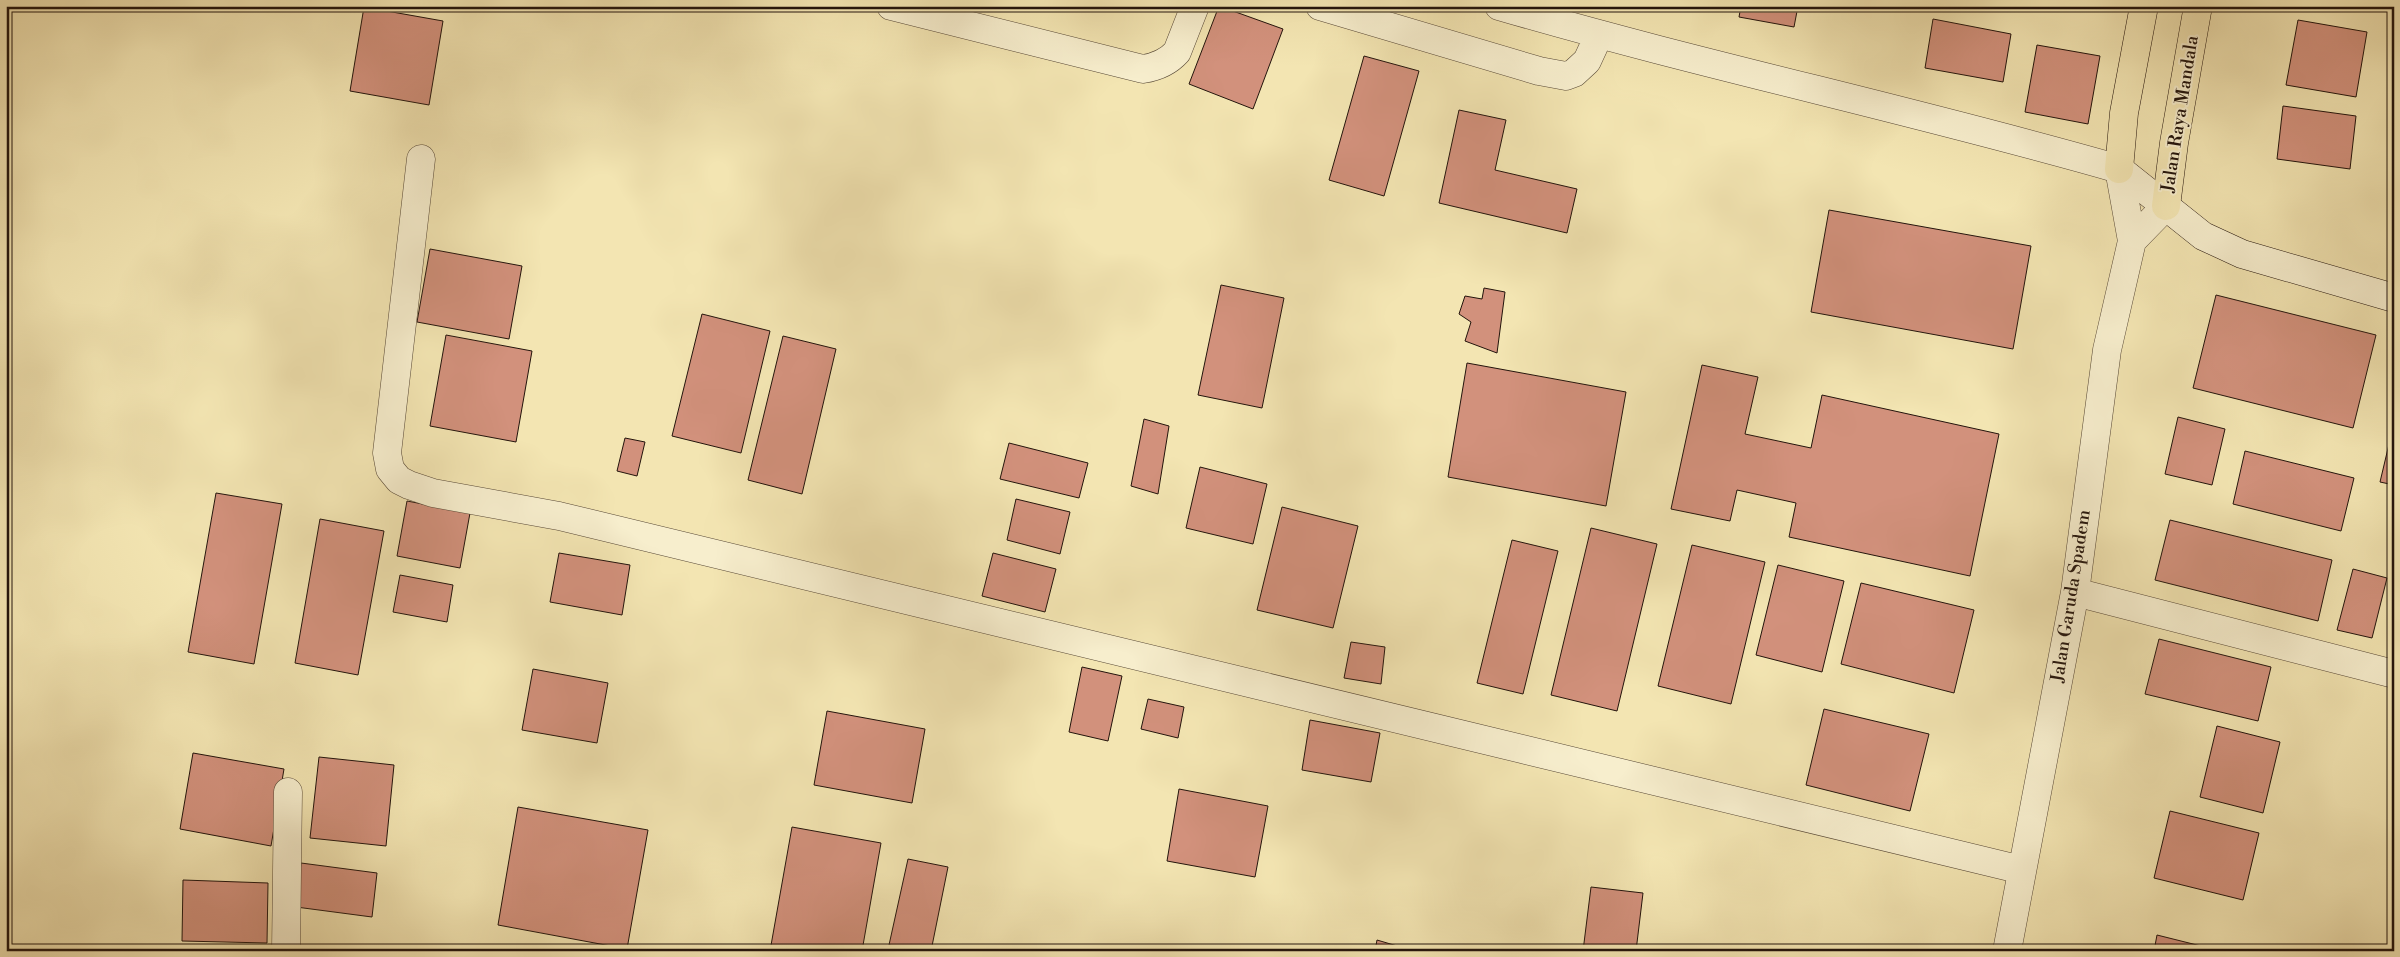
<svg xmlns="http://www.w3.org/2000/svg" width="2400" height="957" viewBox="0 0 2400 957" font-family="'Libre Bodoni',serif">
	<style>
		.building { fill: #d2917c; stroke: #23140c }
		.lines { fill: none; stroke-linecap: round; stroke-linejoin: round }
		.street-casing { stroke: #574836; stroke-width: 29 }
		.secondary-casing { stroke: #23140c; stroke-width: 29 }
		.highway-casing { stroke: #23140c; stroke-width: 29 }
		.street { stroke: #f7eecd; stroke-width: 28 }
		.secondary { stroke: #f7eecd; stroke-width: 28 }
		.highway { stroke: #f3e5b2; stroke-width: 28 }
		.labels { text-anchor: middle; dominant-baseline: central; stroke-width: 4; stroke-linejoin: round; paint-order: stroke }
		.street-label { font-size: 18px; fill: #23140c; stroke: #f7eecd }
	</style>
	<rect width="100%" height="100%" fill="#f3e5b2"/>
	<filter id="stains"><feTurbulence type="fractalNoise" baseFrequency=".004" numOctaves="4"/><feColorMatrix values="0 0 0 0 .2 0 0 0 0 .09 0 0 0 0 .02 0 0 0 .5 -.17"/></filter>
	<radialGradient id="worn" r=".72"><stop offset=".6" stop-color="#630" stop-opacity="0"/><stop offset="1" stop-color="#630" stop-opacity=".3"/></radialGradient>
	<path class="building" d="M1219 6 1283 29 1253 109 1189 84Z
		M1741 6H1798L1794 27 1739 17Z
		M364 7 443 21 429 105 350 91Z
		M1933 19 2011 34 2003 82 1925 68Z
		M2298 20 2367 32 2356 97 2286 85Z
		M2037 45 2100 56 2088 124 2025 112Z
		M1364 56 1419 71 1384 196 1329 180Z
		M2283 106 2356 116 2350 169 2277 159Z
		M1459 110 1506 120 1495 170 1577 189 1567 233 1439 203Z
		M1829 210 2031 246 2013 349 1811 312Z
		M430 249 522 266 509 339 417 322Z
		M1221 285 1284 298 1262 408 1198 395Z
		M1484 288 1505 292 1497 353 1465 341 1471 322 1459 314 1465 296 1482 299Z
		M2216 295 2376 335 2353 428 2193 388Z
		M702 314 770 331 741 453 672 436Z
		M446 335 532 351 516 442 430 426Z
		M783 336 836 349 802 494 748 480Z
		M1467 363 1626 392 1606 506 1448 477Z
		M1702 365 1758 377 1745 434 1811 448 1822 395 1999 434 1970 576 1789 537 1796 503 1737 490 1730 521 1671 509Z
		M2178 417 2225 429 2212 485 2165 474Z
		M1144 419 1169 426 1158 494 1131 486Z
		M2394 423V485L2380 482Z
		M625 438 645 442 637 476 617 471Z
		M1009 443 1088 463 1079 498 1000 479Z
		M2245 451 2354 478 2341 531 2233 504Z
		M1200 467 1267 484 1253 544 1186 528Z
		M216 493 282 504 254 664 188 652Z
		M1016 499 1070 512 1060 554 1007 540Z
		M407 501 470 513 460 568 397 556Z
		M1282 507 1358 526 1333 628 1257 610Z
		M320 519 384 531 358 675 295 663Z
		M2170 520 2332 560 2318 621 2155 580Z
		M1591 528 1657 544 1617 711 1551 695Z
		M1512 540 1558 551 1523 694 1477 683Z
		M1692 545 1765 562 1731 704 1658 686Z
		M559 553 630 565 622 615 550 602Z
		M993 553 1056 569 1045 612 982 596Z
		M1778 565 1844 581 1822 672 1756 655Z
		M2353 569 2387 578 2372 638 2337 630Z
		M400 575 453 585 447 622 393 612Z
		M1861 583 1974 610 1954 693 1841 664Z
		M2159 639 2271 667 2258 721 2145 694Z
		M1351 642 1385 647 1381 684 1344 678Z
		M1082 667 1122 676 1108 741 1069 732Z
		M533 669 608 683 597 743 522 730Z
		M1148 699 1184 707 1178 738 1141 729Z
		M1824 709 1929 734 1910 811 1806 785Z
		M827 711 925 729 912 803 814 785Z
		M1310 720 1380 733 1371 782 1302 770Z
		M2217 726 2280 742 2263 813 2200 797Z
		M193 753 284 769 271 846 180 829Z
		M319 757 394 765 386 846 310 838Z
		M1179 789 1268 806 1255 877 1167 861Z
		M518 807 648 830 627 949 498 925Z
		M2170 811 2259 833 2243 900 2154 878Z
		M792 827 881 843 862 951H770Z
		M908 859 948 867 931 951H917L889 945Z
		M301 863 377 873 372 917 296 907Z
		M183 880 268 883 267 943 182 941Z
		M1591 887 1643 893 1636 951H1583Z
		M2157 935 2221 951H2154Z
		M1377 940 1414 951H1375Z"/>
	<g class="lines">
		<defs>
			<path id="street" d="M891 6 1143 69C1156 67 1168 62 1177 52L1195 6
				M1320 6 1539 71 1566 76 1574 73 1587 61 1599 35
				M1499 6C1704 66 1914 110 2119 169L2132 241 2107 350 2075 592 2007 951
				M421 159 387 453 390 469 399 480 409 485 433 493 559 516 2022 870
				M2132 241 2166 206
				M2075 592 2394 674
				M286 951 288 792"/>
			<path id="secondary" d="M2119 169 2203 236 2242 254 2394 298"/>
			<path id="highway" d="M2119 169 2124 113 2144 6
				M2166 206 2174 143 2198 6"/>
		</defs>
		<use href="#street" class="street-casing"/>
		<use href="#secondary" class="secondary-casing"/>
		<use href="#highway" class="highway-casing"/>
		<use href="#street" class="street"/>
		<use href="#secondary" class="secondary"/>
		<use href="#highway" class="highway"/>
	</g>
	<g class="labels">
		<g class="street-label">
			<text transform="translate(2180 114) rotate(-81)">Jalan Raya Mandala</text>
			<text transform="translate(2071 596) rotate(-81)">Jalan Garuda Spadem</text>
		</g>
	</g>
	<rect width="2400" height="957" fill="none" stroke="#f3e5b2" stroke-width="25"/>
	<rect x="8" y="8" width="2385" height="942" fill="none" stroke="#23140c" stroke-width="2.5"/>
	<rect x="12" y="12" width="2375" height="932" fill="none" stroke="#23140c"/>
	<rect width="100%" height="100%" filter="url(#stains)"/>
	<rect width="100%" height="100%" fill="url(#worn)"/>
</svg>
